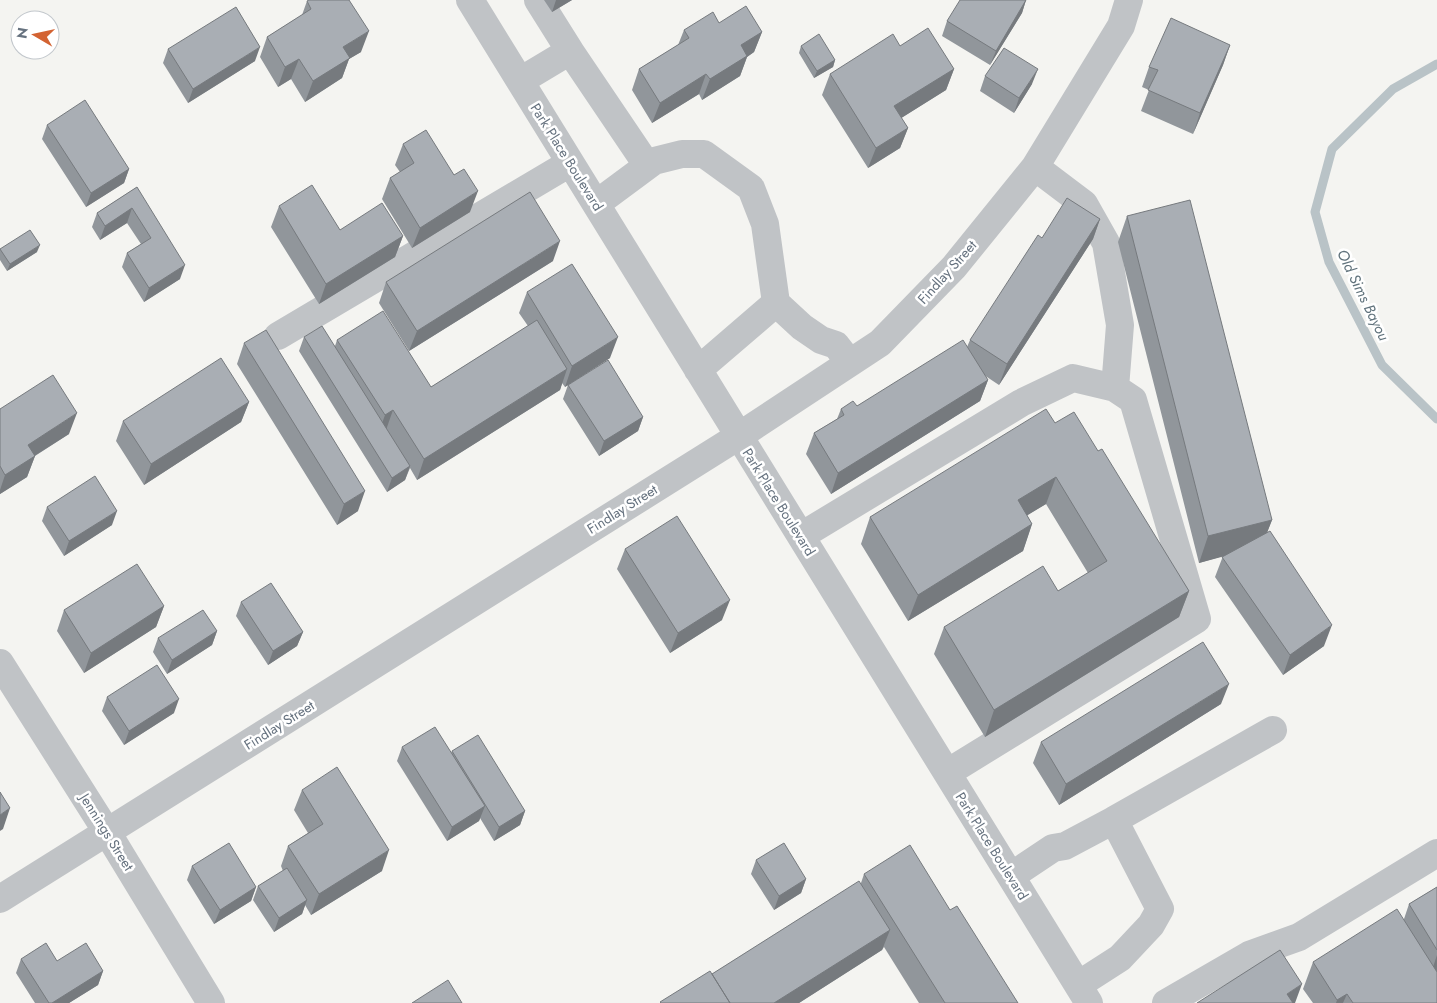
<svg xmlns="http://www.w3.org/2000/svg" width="1437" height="1003" viewBox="0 0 1437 1003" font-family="Jost,sans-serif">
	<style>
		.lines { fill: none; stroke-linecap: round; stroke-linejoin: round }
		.stream { stroke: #b9c3c7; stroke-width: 9 }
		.minor { stroke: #c0c3c6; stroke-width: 28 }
		.wall { fill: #91969b }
		.shaded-wall { fill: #767a7e }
		.building { fill: #a9aeb4; stroke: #767a7e }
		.labels { text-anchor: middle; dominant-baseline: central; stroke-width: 5; stroke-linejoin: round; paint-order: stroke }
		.street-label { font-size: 14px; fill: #66727f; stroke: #fff }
		.water-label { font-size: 15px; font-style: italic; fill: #61737c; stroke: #fff }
	</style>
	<rect width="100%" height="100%" fill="#f4f4f1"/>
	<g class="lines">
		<path class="stream" d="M1437 64 1393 89 1332 149 1315 212 1329 262 1382 365 1437 419"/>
		<path class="minor" d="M470 0 1089 1003
			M538 0 570 51
			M520 81 570 51 647 165
			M1035 167 1084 204 1106 243 1120 325 1115 388
			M596 204 654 161 682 154H704L751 188 765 224 776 303 698 370
			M776 303 802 327 821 340 836 345 850 363
			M278 336 570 163
			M801 536 1021 403 1073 378 1115 388 1133 400 1197 619 947 773
			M0 663 107 832 211 1003
			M1114 820 1273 730
			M1011 876 1053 848 1065 846 1114 820 1160 909 1151 925 1120 958 1078 985
			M0 899 739 436 880 343 954 267 1035 167 1121 26 1129 0
			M1166 1003 1249 955 1299 937 1437 853"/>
	</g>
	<path class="wall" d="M544 0H572L552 12Z
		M1026 0 1022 13 990 65 942 36 947 21Z
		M307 1 361 52 349 59 342 78 305 102 291 79 278 87 260 57 267 37 302 15Z
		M719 23 762 32 754 52 747 57 740 76 702 100 699 94 652 123 632 90 639 69 678 45 684 30Z
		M1230 45 1223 65 1193 134 1141 111 1149 90 1142 87 1149 67Z
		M801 46 835 60 833 67 814 78 799 53Z
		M900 46 954 69 946 90 901 118 908 128 900 148 868 168 822 95 830 74Z
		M168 49 255 61 188 103 163 63Z
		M985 76 1032 84 1014 113 980 91Z
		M47 125 129 169 124 183 86 207 42 139Z
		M403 144 454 175 470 212 412 248 382 199 390 178 400 172 395 165Z
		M137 187 180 279 144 302 122 267 127 253 141 244 127 223 100 240 92 227 97 213Z
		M279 206 340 230 403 236 395 257 319 304 271 227Z
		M1127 216 1272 520 1267 532 1324 646 1283 675 1215 577 1223 556 1199 563 1118 242Z
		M1100 219 1093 239 999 385 984 375 988 380 980 401 831 494 806 454 814 433 837 419 841 409 857 406 967 347 970 340 1042 238Z
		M0 249 37 252 7 271 0 260Z
		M553 261 409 351 379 303 386 282Z
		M527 292 610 358 565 387 562 383 560 390 417 480 410 468 405 480 387 492 299 351 304 337 335 346 337 340 431 387 528 326 519 313Z
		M244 343 358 511 337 525 237 364Z
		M568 385 643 417 638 431 599 456 563 399Z
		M249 402 241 422 144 485 116 441 123 421Z
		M0 409 69 434 35 456 27 477 0 494Z
		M1055 423 1098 451 1189 591 1179 617 985 737 934 654 944 627 1058 591 1088 573 1046 504 1027 515 1032 524 1023 551 908 621 861 544 870 517Z
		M47 507 112 525 64 556 42 521Z
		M625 549 722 620 670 653 617 569Z
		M241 602 303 632 297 646 268 665 236 616Z
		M164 606 156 627 84 673 57 631 64 610Z
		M217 631 212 645 167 674 153 652 158 638Z
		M107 697 174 713 124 745 102 711Z
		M1221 704 1059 805 1033 763 1041 742Z
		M402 747 451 753 452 751 525 811 520 825 494 841 480 818 479 821 447 841 397 761Z
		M302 790 382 871 311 915 305 905 302 914 274 932 253 900 258 886 283 871 281 866 288 846 308 833 294 810Z
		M756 860 806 879 801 893 774 910 751 874Z
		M192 866 256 887 251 901 214 924 187 880Z
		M864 874 950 910 1018 1003H919L884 947 882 950 799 1003H660L712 974 861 883Z
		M1437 887V1003H1313L1303 989 1313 962 1404 919 1409 904Z
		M21 959 103 971 98 985 69 1003H35L16 973Z"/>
	<path class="shaded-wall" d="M556 0H572L552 12Z
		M1026 0 1022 13 990 65 996 51Z
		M369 31 361 52 349 59 342 78 305 102 313 81 343 47Z
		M762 32 754 52 747 57 740 76 702 100 710 79 741 45Z
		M1230 45 1223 65 1193 134 1200 113Z
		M260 47 255 61 188 103 193 89Z
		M299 59 291 79 278 87 285 67Z
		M835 60 833 67 814 78 817 71Z
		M954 69 946 90 887 127 894 106Z
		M1038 69 1032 84 1014 113 1019 98Z
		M706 74 699 94 652 123 660 103Z
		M908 128 900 148 868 168 876 148Z
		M129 169 124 183 86 207 91 193Z
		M478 191 470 212 412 248 420 228Z
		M132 208 127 223 100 240 105 226Z
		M1100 219 1093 239 999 385 1007 364Z
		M403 236 395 257 319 304 326 284Z
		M560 241 553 261 409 351 417 331Z
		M40 245 37 252 7 271 10 264Z
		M185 265 180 279 144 302 149 288Z
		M618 337 610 358 565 387 572 366Z
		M567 369 560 390 417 480 424 459Z
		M988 380 980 401 831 494 838 473Z
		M249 402 241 422 144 485 151 464Z
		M393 410 386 430 378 435 385 415Z
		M77 413 69 434 20 465 28 445Z
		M643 417 638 431 599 456 604 441Z
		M35 456 27 477 0 494V490L5 475Z
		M410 466 405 480 387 492 392 478Z
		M1056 477 1046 504 1008 527 1018 500Z
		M365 491 358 511 337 525 344 504Z
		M117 511 112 525 64 556 69 541Z
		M1272 520 1262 546 1199 563 1208 536Z
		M1032 524 1023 551 908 621 918 595Z
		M1189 591 1179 617 985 737 994 710Z
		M730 600 722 620 670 653 678 633Z
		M164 606 156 627 84 673 91 653Z
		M1332 625 1324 646 1283 675 1290 655Z
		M217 631 212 645 167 674 172 660Z
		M303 632 297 646 268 665 273 651Z
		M1229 684 1221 704 1059 805 1066 784Z
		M179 699 174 713 124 745 129 731Z
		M485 806 479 821 447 841 452 827Z
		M10 808 3 829 0 831V815Z
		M525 811 520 825 494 841 499 827Z
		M389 850 382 871 311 915 319 894Z
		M806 879 801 893 774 910 779 896Z
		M256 887 251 901 214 924 220 910Z
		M307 900 302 914 274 932 279 918Z
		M890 930 882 950 799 1003H774Z
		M1437 955V973L1429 979Z
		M103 971 98 985 69 1003H52Z
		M1302 984 1295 1003H1284L1287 994Z
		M1347 994 1343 1003H1336L1337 1000Z"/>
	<path class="building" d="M309 0H349L369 31 343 47 350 58 313 81 299 59 285 67 267 37 311 9 307 1Z
		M960 0H1026L996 51 947 21Z
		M746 6 762 32 741 45 747 56 710 79 706 74 660 103 639 69 689 38 684 30 713 12 719 23Z
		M236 7 260 47 193 89 168 49Z
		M1171 18 1230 45 1200 113 1148 90 1158 70 1149 67Z
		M928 28 954 69 894 106 908 128 876 148 830 74 893 34 900 46Z
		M819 34 835 60 817 71 801 46Z
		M1004 48 1038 69 1019 98 985 76Z
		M85 100 129 169 91 193 47 125Z
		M426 130 454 175 464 169 478 191 420 228 390 178 414 163 403 144Z
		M312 185 340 230 382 203 403 236 326 284 279 206Z
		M137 187 185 265 149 288 127 253 151 238 132 208 105 226 97 213Z
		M530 192 560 241 417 331 386 282Z
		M1067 198 1100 219 1007 364 970 340 1038 235 1042 238Z
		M1190 200 1272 520 1208 536 1127 216Z
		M30 230 40 245 10 264 0 249Z
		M572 264 618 337 572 366 527 292Z
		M383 311 431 387 537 320 567 369 424 459 393 410 385 415 337 340Z
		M322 326 410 466 392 478 304 337Z
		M266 330 365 491 344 504 244 343Z
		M963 340 988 380 838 473 814 433 844 415 841 409 853 401 857 406Z
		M221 358 249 402 151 464 123 421Z
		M608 360 643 417 604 441 568 385Z
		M53 375 77 413 28 445 35 456 5 475 0 466V409Z
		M1046 409 1055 423 1074 412 1098 451 1102 449 1189 591 994 710 944 627 1043 566 1058 591 1107 561 1056 477 1018 500 1032 524 918 595 870 517Z
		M95 476 117 511 69 541 47 507Z
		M677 516 730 600 678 633 625 549Z
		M1270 531 1332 625 1290 655 1222 557Z
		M137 564 164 606 91 653 64 610Z
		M271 583 303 632 273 651 241 602Z
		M203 610 217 631 172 660 158 638Z
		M1203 642 1229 684 1066 784 1041 742Z
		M157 665 179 699 129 731 107 697Z
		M435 727 485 806 452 827 402 747Z
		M478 735 525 811 499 827 452 751Z
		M337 767 389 850 319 894 288 846 323 824 302 790Z
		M0 792 10 808 0 815Z
		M229 843 256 887 220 910 192 866Z
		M784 843 806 879 779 896 756 860Z
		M910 845 950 910 957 906 1018 1003H945L864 874Z
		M287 868 307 900 279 918 258 886Z
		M859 881 890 930 774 1003H730L712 974Z
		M1437 887V950L1409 904Z
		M1397 909 1437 972V1003H1353L1347 994 1337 1000 1313 962Z
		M46 943 57 961 86 943 103 971 52 1003H49L21 959Z
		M1280 950 1302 984 1287 994 1293 1003H1197Z
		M710 971 730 1003H661L660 1002Z
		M448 980 462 1003H412Z"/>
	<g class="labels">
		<g class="street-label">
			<text transform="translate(567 157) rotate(58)">Park Place Boulevard</text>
			<text transform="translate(947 272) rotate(-48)">Findlay Street</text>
			<text transform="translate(779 502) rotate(58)">Park Place Boulevard</text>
			<text transform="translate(622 509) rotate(-32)">Findlay Street</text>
			<text transform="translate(279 725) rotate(-32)">Findlay Street</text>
			<text transform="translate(107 832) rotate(58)">Jennings Street</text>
			<text transform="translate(992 846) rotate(58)">Park Place Boulevard</text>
		</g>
		<g class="water-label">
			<text transform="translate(1363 295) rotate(64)">Old Sims Bayou</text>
		</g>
	</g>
	<g transform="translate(35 35) rotate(279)"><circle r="24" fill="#ffffff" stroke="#c2c7cc"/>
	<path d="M0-4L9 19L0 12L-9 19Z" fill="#d36332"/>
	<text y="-8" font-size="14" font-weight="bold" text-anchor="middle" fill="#66727f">N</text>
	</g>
</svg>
